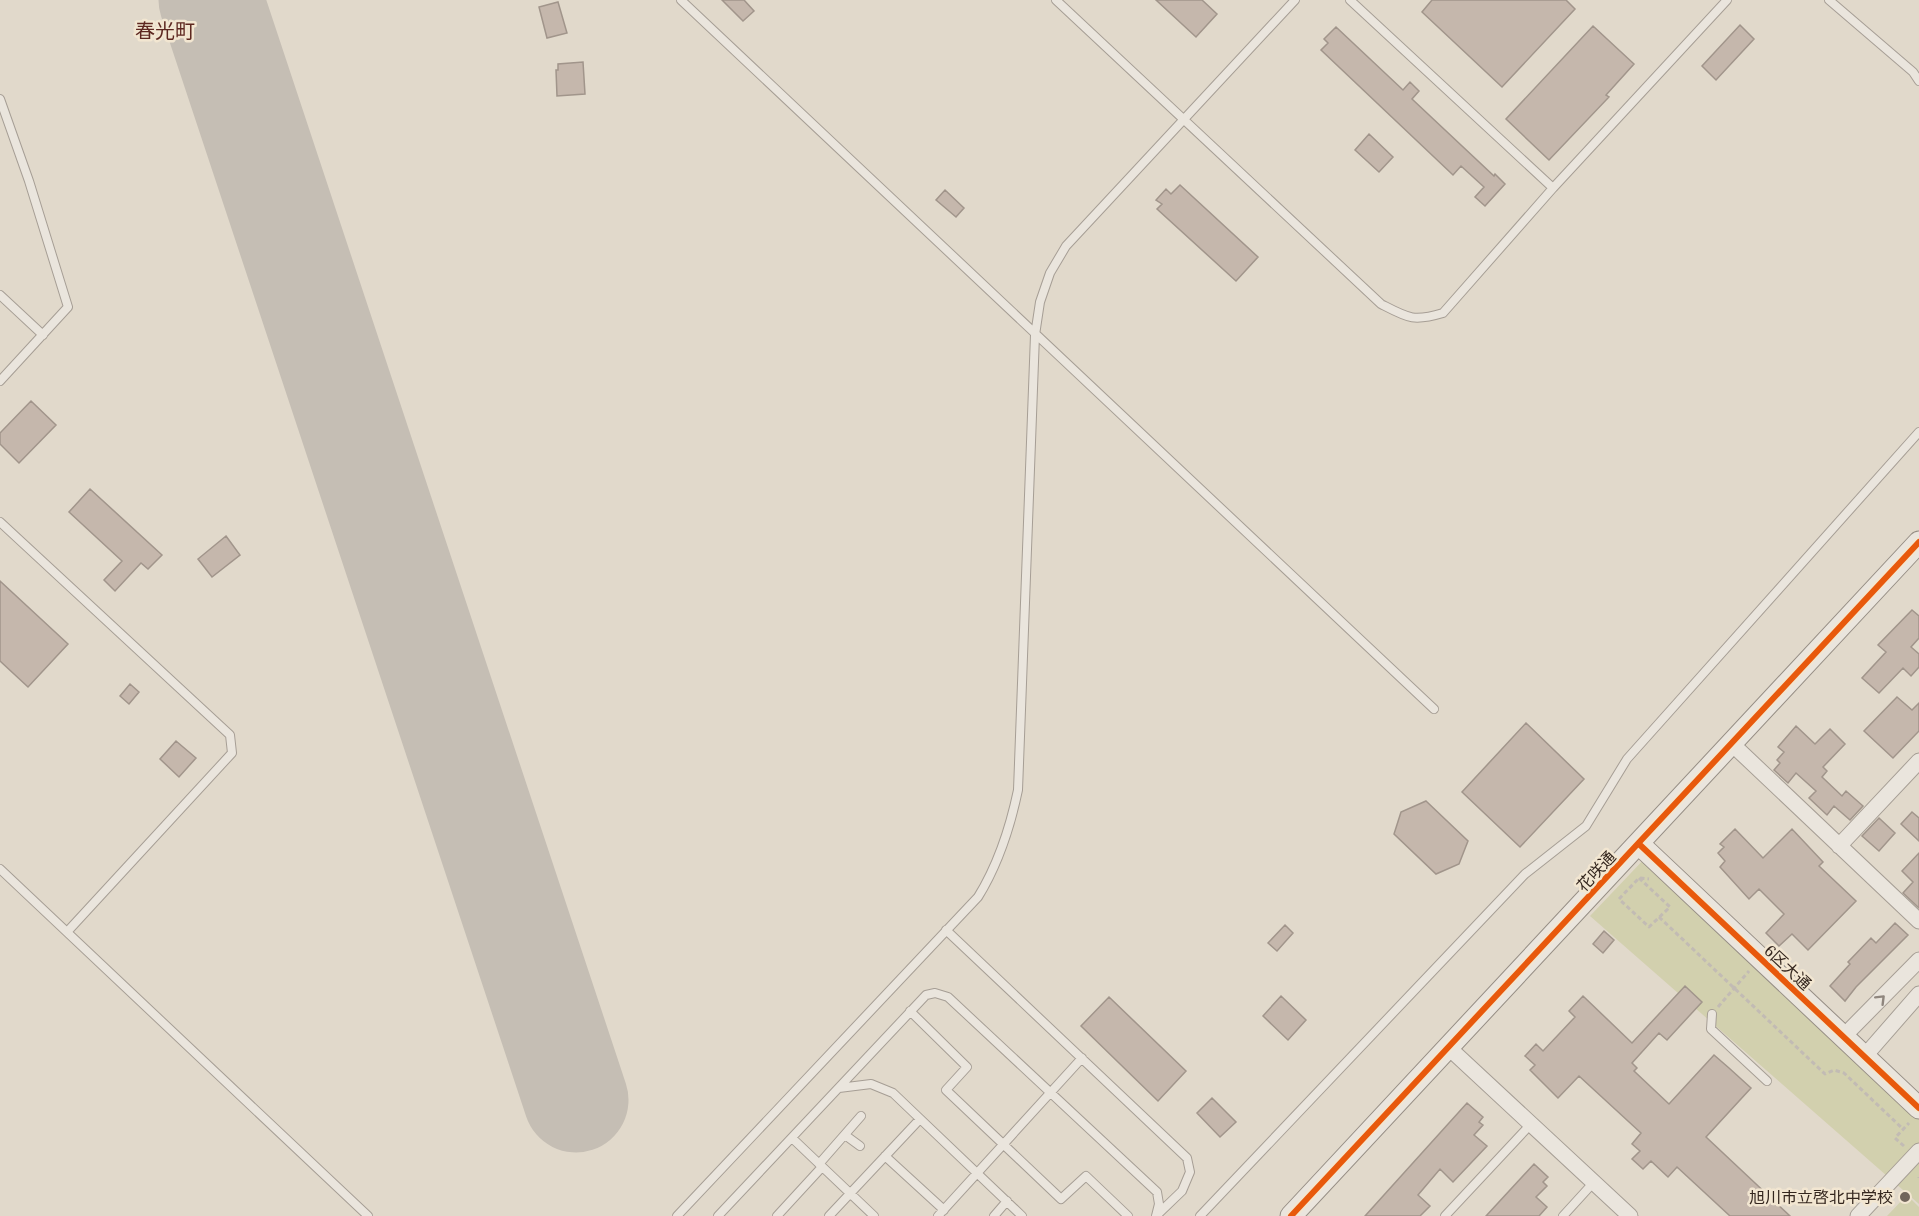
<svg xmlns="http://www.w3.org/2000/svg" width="1919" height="1216" viewBox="0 0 1919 1216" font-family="'Noto Serif','Noto Sans JP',serif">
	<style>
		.green { fill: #d2d0ae }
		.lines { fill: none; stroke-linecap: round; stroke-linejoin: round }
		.runway { stroke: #c5beb4; stroke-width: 105 }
		.building { fill: #c5b7ac; stroke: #a1958b; stroke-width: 1.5 }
		.lane-casing { stroke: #a69e95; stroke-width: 10 }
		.street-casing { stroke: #a69e95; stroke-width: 17 }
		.secondary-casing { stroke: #968e85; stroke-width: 23 }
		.path { stroke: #c2bbb4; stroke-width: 3; stroke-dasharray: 4.5 3; stroke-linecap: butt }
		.lane { stroke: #eae5dd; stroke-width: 8 }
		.street { stroke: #eae5dd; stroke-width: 15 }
		.secondary { stroke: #eae5dd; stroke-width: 21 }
		.cycleway-casing { stroke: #f2e6d1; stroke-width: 10 }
		.cycleway { stroke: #e8590c; stroke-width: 6 }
		.oneway { stroke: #8f867e }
		.poi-dot { fill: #71655b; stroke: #f2e6d1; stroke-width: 2 }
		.labels { text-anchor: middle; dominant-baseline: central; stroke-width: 5; stroke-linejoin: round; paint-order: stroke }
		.street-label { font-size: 16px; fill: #34261e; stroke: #f2e6d1 }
		.poi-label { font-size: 16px; fill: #34261e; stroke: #f2e6d1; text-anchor: end }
		.quarter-label { font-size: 20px; fill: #5d2720; stroke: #f2e6d1 }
	</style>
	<rect width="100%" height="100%" fill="#e1d9cb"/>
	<path class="green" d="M1649 854 1919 1108V1204L1590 916Z
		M1907 1195 1919 1207V1216H1887Z"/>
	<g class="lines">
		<path class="runway" d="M211 0 576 1100"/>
	</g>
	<path class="building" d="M722 0H744L754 11 743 21Z
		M1156 0H1202L1217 14 1196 37Z
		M1432 0H1566L1575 9 1502 87 1422 12Z
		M558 2 567 33 547 38 539 7Z
		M1740 25 1754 39 1716 80 1702 66Z
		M1593 26 1634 64 1606 95 1609 97 1549 160 1506 119Z
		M1336 27 1403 90 1410 82 1419 91 1412 99 1494 176 1495 174 1505 184 1485 206 1475 197 1484 187 1461 166 1453 175 1321 50 1328 43 1324 39Z
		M583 62 585 94 557 96 556 70H558V64Z
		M1369 134 1393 157 1379 172 1355 150Z
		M1180 185 1258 257 1236 281 1157 209 1162 204 1156 200 1166 189 1171 194Z
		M945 190 964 208 956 217 936 200Z
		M31 401 56 425 19 463 0 444V433Z
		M90 489 162 555 148 569 141 563 115 591 104 580 122 561 69 512Z
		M226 536 240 555 212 577 198 559Z
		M0 581 68 644 28 687 0 661Z
		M1912 610 1919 616V638L1911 647 1919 654V667L1911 676 1903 668 1879 693 1862 678 1886 652 1878 645Z
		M130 684 139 692 129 704 120 696Z
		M1897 697 1912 710 1919 703V731L1893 758 1864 731Z
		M1526 723 1584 779 1520 847 1462 792Z
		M1796 726 1815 744 1830 729 1845 744 1823 767 1827 771 1822 777 1842 796 1846 791 1863 806 1850 820 1834 806 1827 815 1809 798 1816 791 1796 773 1788 783 1774 770 1780 763 1777 760 1784 752 1778 747Z
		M176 741 196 758 179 777 160 759Z
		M1426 801 1468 841 1459 864 1436 874 1394 834 1401 812Z
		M1912 812 1919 818V841L1901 824Z
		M1879 818 1895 833 1879 851 1862 836Z
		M1735 829 1763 858 1792 829 1823 862 1819 866 1856 901 1808 950 1792 934 1779 946 1766 933 1784 914 1759 889 1749 899 1720 867 1725 861 1718 853 1724 847 1720 844Z
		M1919 853V908L1903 893 1913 882 1902 871Z
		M1895 923 1908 935 1856 987 1845 1001 1830 986 1850 964 1848 962 1871 938 1876 943Z
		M1285 925 1293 933 1277 951 1268 943Z
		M1604 931 1614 940 1603 953 1593 944Z
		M1685 986 1702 1002 1667 1040 1659 1033 1632 1063 1637 1068 1634 1071 1669 1104 1714 1055 1729 1068 1751 1088 1706 1137 1790 1216H1730L1677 1167 1668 1177 1651 1161 1643 1169 1632 1159 1640 1151 1632 1144 1641 1133 1579 1076 1558 1098 1530 1070 1535 1065 1525 1056 1536 1044 1543 1051 1575 1017 1569 1011 1583 996 1632 1043Z
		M1281 996 1306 1020 1288 1040 1263 1016Z
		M1109 997 1186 1071 1158 1101 1081 1026Z
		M1212 1098 1236 1122 1220 1137 1197 1113Z
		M1467 1103 1483 1117 1479 1122 1483 1125 1474 1135 1487 1146 1453 1182 1440 1169 1418 1195 1430 1206 1420 1216H1365Z
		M1534 1164 1548 1177 1543 1182 1547 1186 1536 1197 1547 1207 1539 1216H1486Z"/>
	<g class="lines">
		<defs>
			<path id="lane" d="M681 0 1434 709
				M1056 0 1381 304C1408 318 1413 322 1443 313L1553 188 1727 0
				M1350 0 1553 188
				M1829 0 1913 72 1919 81
				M0 99 29 181 68 307 0 381
				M0 295 43 335
				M0 522 230 735 232 753 67 932
				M0 869 368 1216
				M946 930 1187 1158 1190 1172 1182 1191 1156 1216
				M910 1011 967 1067 946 1090 1061 1199 1086 1176 1128 1216
				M1712 1014 1711 1029 1767 1081
				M839 1088 871 1084 893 1093 1022 1216
				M845 1135 860 1146
				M792 1138 874 1216
				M885 1156 944 1210
				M819 1164 861 1116
				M677 1216 978 897C999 863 1010 828 1018 790L1035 335 1040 302 1050 273 1066 246 1295 0
				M718 1216 926 995 935 993 948 997 1157 1192 1159 1204 1156 1216
				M777 1216 822 1167
				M829 1216 920 1119
				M938 1216 1082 1058
				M994 1216 1007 1201
				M1200 1216 1525 874 1586 826 1627 759 1919 432
				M1445 1216 1531 1124
				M1563 1216 1594 1182"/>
			<path id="street" d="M1731 743 1919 921
				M1839 846 1919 761
				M1843 1037 1919 960
				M1448 1047 1630 1216
				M1864 1057 1919 994
				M1858 1216 1919 1151"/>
			<path id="secondary" d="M1639 844 1919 1108
				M1291 1216 1919 542"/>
		</defs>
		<use href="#lane" class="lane-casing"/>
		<use href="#street" class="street-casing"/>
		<use href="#secondary" class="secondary-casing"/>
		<path class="path" d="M1639 878 1670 907 1649 927 1619 899 1639 878 1649 879
			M1659 917 1825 1074 1834 1070 1844 1073 1903 1129
			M1718 1007 1749 971
			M1904 1146 1895 1138 1909 1123
			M1919 1177V1178"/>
		<use href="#lane" class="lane"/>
		<use href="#street" class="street"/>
		<use href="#secondary" class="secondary"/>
		<defs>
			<path id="cycleway" d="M1639 844 1919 1108
				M1291 1216 1919 542"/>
		</defs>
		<use href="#cycleway" class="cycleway-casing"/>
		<use href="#cycleway" class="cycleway"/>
	</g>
	<defs><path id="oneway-chevron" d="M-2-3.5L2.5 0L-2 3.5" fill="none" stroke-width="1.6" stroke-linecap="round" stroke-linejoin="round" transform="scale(1.5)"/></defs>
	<use class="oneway" href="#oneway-chevron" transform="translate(1881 999) rotate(-45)"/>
	<circle class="poi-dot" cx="1905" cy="1197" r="6"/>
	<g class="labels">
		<g class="street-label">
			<text transform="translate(1596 871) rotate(-47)">花咲通</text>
			<text transform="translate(1788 967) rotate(43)">6区大通</text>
		</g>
		<g class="poi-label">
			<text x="1893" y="1197">旭川市立啓北中学校</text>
		</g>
		<g class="quarter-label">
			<text x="165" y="30">春光町</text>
		</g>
	</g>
</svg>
